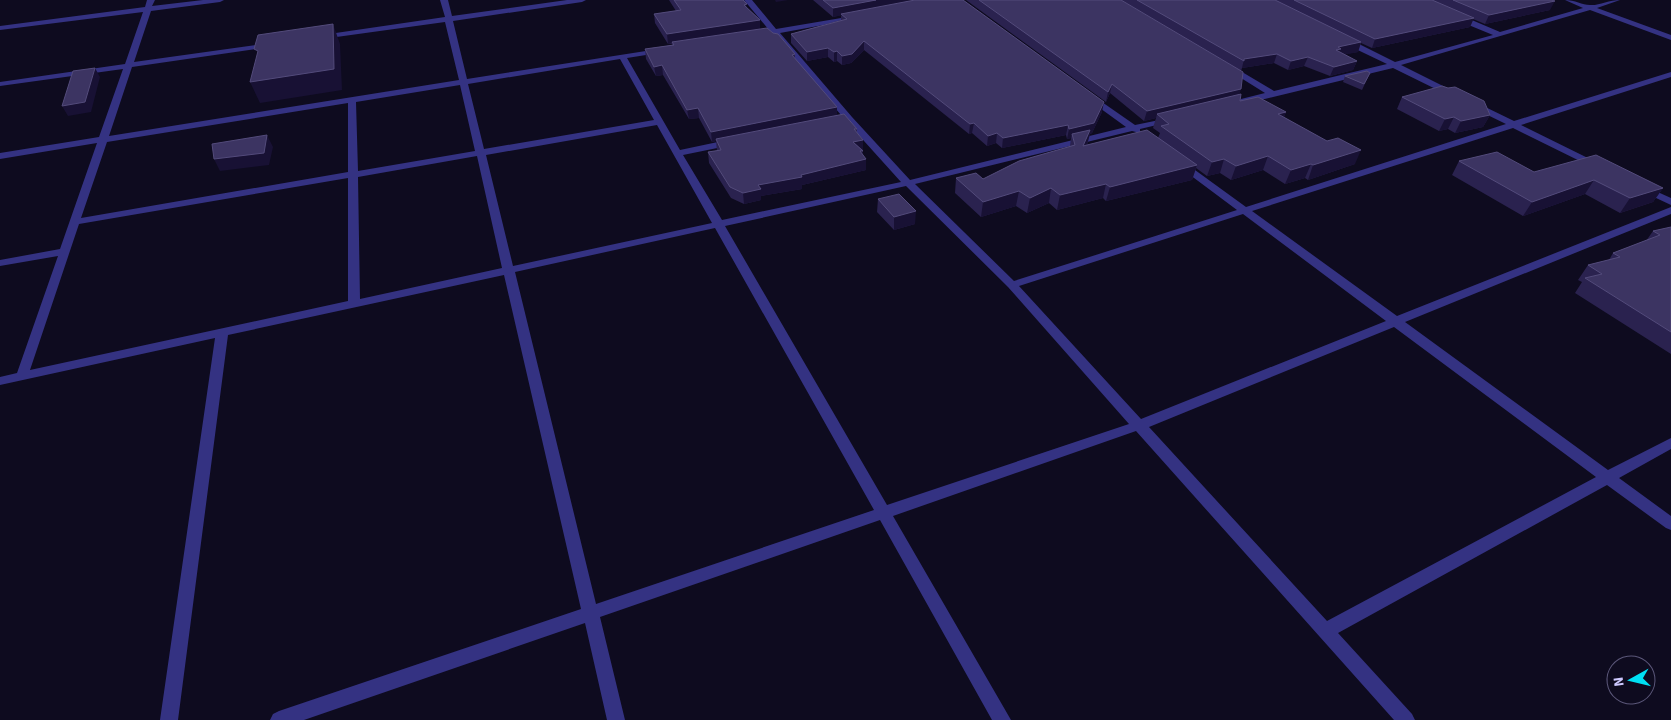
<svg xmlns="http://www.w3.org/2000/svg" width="1671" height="720" viewBox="0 0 1671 720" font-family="'Source Sans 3',sans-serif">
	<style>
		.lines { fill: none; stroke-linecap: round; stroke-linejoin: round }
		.minor { fill: #343282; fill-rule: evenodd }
		.wall { fill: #2a224f }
		.shaded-wall { fill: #181134 }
		.building { fill: #3c3462; stroke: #534b7b }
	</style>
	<rect width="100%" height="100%" fill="#0e0b1f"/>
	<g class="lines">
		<path class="minor" d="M147 0H155L152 6 203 0H224L220 2 151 11 134 62 270 43 274 45 270 47 132 67 109 136 459 80 445 22 322 39 318 37 322 35 445 17 440 0H448L452 16 567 0H586L582 2 453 21 467 79 665 48V52L627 58 680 150 732 139 737 142 732 145 683 155 722 220 901 182 846 121 773 34H767L766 32 769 30 744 0H752L776 29 859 15 860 17 856 19 780 33 852 117 910 180 1126 127 1086 98V94L1089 93 1135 125 1174 117V121L1140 129V133L1132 131 915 184 1014 281 1237 210 1178 166V162H1184L1246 207 1506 124 1471 107V103H1477L1514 121 1671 72V77L1521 125 1600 164V168H1594L1513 128 1252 211 1397 316 1671 207V214L1405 322 1608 470 1671 438V449L1619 478 1671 516V530L1666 528 1607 485 1338 633 1412 714 1415 720H1394L1136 431 893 516 1011 720H992L880 520 600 617 625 720H607L585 623 304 720H270L273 714 279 711 581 609 504 275 228 335 178 720H160L215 338 0 385V377L17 373 58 256 0 266V260L60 249 97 143 0 159V153L99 137 123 69 0 86V82L125 64 143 12 0 30V26L145 7ZM620 59 654 120 484 149 468 84ZM460 85 475 151 358 171 356 102ZM348 103V172L81 218 107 142ZM657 125 712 223 513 266 486 155ZM477 156 502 268 360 299 358 177ZM348 178V301L30 370 79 224ZM906 186 1008 287 1129 424 887 505 725 226ZM1243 214 1386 321 1141 419 1019 286ZM715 228 874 510 596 604 515 272ZM1394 327 1596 477 1327 621 1149 427Z
			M1565 0C1575 0 1582 5 1590 5 1598 6 1609 0 1620 0L1597 8 1671 35V40L1590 10 1401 65 1457 93V97L1454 98 1393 68 1244 104 1240 101 1241 99 1265 93 1225 68 1232 66 1274 91 1387 64 1341 42V38H1347L1395 62 1493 35 1454 19V15H1460L1500 32 1583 8Z
			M1642 185 1671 198V205L1639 190 1637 188Z"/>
	</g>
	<path class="wall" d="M669 0H743L747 8 760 20V29L795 54V59L837 115 857 129V133L863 140V155L866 159V170L802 185V189L761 196V200L744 204 731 198 709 163 708 152 717 151 716 141 712 142 699 118 689 119 663 75 656 76 646 59 645 49 672 45V44H668L655 23 654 14 676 11Z
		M813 0H963L1102 112 1092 133 1090 134 1087 145 1158 138 1160 133 1153 128 1156 118 1144 121 1110 93 1106 102 966 0H1121L1239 95 1240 101 1286 112 1284 117 1355 164 1308 180 1305 178 1285 184 1263 170 1231 180 1220 173 1207 176 1196 168 1192 180 1106 201 1103 198 1057 210 1049 203 1027 213 1016 206 981 217 955 193 956 178 983 179 1070 146 1071 138 1067 139 1066 135 1002 148 996 143 987 146 972 133 969 134 864 50 851 63 842 65 837 61 834 62 828 57 807 61 791 43V34L841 20V15L833 17Z
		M1121 0H1551L1550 10 1485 24 1473 19 1470 27 1372 48 1361 43 1358 52 1344 54 1357 61 1353 70 1330 76 1304 66 1288 70 1274 63 1242 68 1241 71Z
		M1370 73 1362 90 1343 82 1345 76Z
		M1402 97 1490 115 1483 127 1455 133 1448 129 1439 131 1397 109Z
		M1459 161 1534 172 1663 188 1653 202 1620 213 1585 194 1523 216 1452 175Z
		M878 199 915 224 894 230 877 212Z
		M1671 227V354L1575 293 1582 282 1578 280 1588 265 1609 260 1613 253 1646 241 1653 231Z"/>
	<path class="shaded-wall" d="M775 0H788L776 2Z
		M876 0H923L833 17V8Z
		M1555 1 1550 10 1485 24 1489 15Z
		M1474 18 1470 27 1372 48 1375 39Z
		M760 20V29L668 44 667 34Z
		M333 24 340 44 342 90 260 103 250 82Z
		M864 41V50L851 63 842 65V56Z
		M1361 42 1358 52 1339 56 1337 50 1338 47Z
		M828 48V57L807 61V52Z
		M837 51V61L834 62V52Z
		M1277 54 1274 63 1242 68 1244 59Z
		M1308 57 1304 66 1288 70 1291 61Z
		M1357 61 1353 70 1330 76 1334 67Z
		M662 65 663 75 656 76 654 67Z
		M95 68 100 77 91 112 68 116 62 106Z
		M1112 84 1110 93 1106 102 1108 92Z
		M1241 89 1238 99 1157 114 1156 118 1144 121 1147 111Z
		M1104 102 1102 112 1092 133 1090 134 1087 144 1080 160 1072 134 1071 138 1067 139 1069 129Z
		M837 107V117L716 139V141L712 142 711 132Z
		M698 108 699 118 689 119 687 110Z
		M1286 112 1281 126 1278 114Z
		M1490 115 1483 127 1455 133 1461 121Z
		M1454 117 1448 129 1439 131 1445 119Z
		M974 123 972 133 969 134 970 124Z
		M1068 125 1066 135 1002 148 1003 138Z
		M997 133 996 143 987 146 988 136Z
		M267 135 273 147 269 165 220 171 214 159Z
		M863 140V150L853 142Z
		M1361 150 1355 164 1308 180 1313 165Z
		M860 151H863V160L866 159V170L802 185V189L761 196V200L744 204 743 193 758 185 801 175Z
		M1268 156 1263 170 1231 180 1236 166Z
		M1224 159 1220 173 1207 176 1212 162Z
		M1311 164 1305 178 1285 184 1291 170Z
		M1197 165 1192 180 1106 201 1110 187Z
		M1594 180 1585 194 1523 216 1532 202Z
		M1106 184 1103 198 1057 210 1060 195Z
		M1051 188 1049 203 1027 213 1030 198Z
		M1663 188 1653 202 1620 213 1630 198Z
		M1019 191 1016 206 981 217 983 202Z
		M916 211 915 224 894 230V217Z"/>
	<path class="building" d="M674 0H743L747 4 744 5 760 20 667 34 654 14 681 10Z
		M823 0H876L833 8Z
		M915 0H963L1104 102 1094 123 1069 129 1068 125 1003 138 997 133 988 136 974 123 970 124 864 41 852 54 842 56 837 51 834 52 828 48 807 52 791 34 847 19 841 14Z
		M979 0H1121L1243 72 1241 89 1147 111 1112 84 1108 92Z
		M1137 0H1275L1361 42 1338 47 1341 49 1336 50 1357 61 1334 67 1308 57 1291 61 1277 54 1244 59V61Z
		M1294 0H1432L1474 18 1375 39Z
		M1453 0H1551L1555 1 1489 15Z
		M333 24 334 69 250 82 258 51 254 49 258 35Z
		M767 28 773 33 778 34 795 54 792 55 837 107 711 132 698 108 687 110 662 65 654 67 645 49 674 45 672 42Z
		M95 68 85 102 62 106 73 71Z
		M1367 71 1370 73 1364 84 1345 76Z
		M1442 86 1448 88 1455 87 1484 101 1490 115 1461 121 1454 117 1445 119 1402 97Z
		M1241 94 1240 101 1258 97 1286 112 1278 114 1327 141 1338 138 1361 150 1313 165 1311 164 1291 170 1268 156 1236 166 1224 159 1212 162 1161 126 1169 124 1157 114Z
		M844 114 857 129H854L863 140 853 142 863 151H860L866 159 801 175 802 177 758 185 761 189 743 193 730 187 708 152 721 150 716 139Z
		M1090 130 1083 146 1147 130 1197 165 1110 187 1106 184 1060 195 1051 188 1030 198 1019 191 983 202 956 178 976 173 983 179 1019 161 1075 145 1072 134Z
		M267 135 264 153 214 159 212 144Z
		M1497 152 1534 172 1596 155 1663 188 1630 198 1594 180 1532 202 1459 161Z
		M899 194 916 211 894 217 878 199Z
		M1671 227V332L1585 278 1602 274 1588 265 1620 257 1613 253 1660 235 1653 231Z"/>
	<g transform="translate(1631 680) rotate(262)"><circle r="24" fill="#0e0b1f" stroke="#5b5779"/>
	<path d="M0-4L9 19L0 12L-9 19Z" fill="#00e0f4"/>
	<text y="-8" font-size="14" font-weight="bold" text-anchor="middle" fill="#cec9ff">N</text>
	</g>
</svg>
